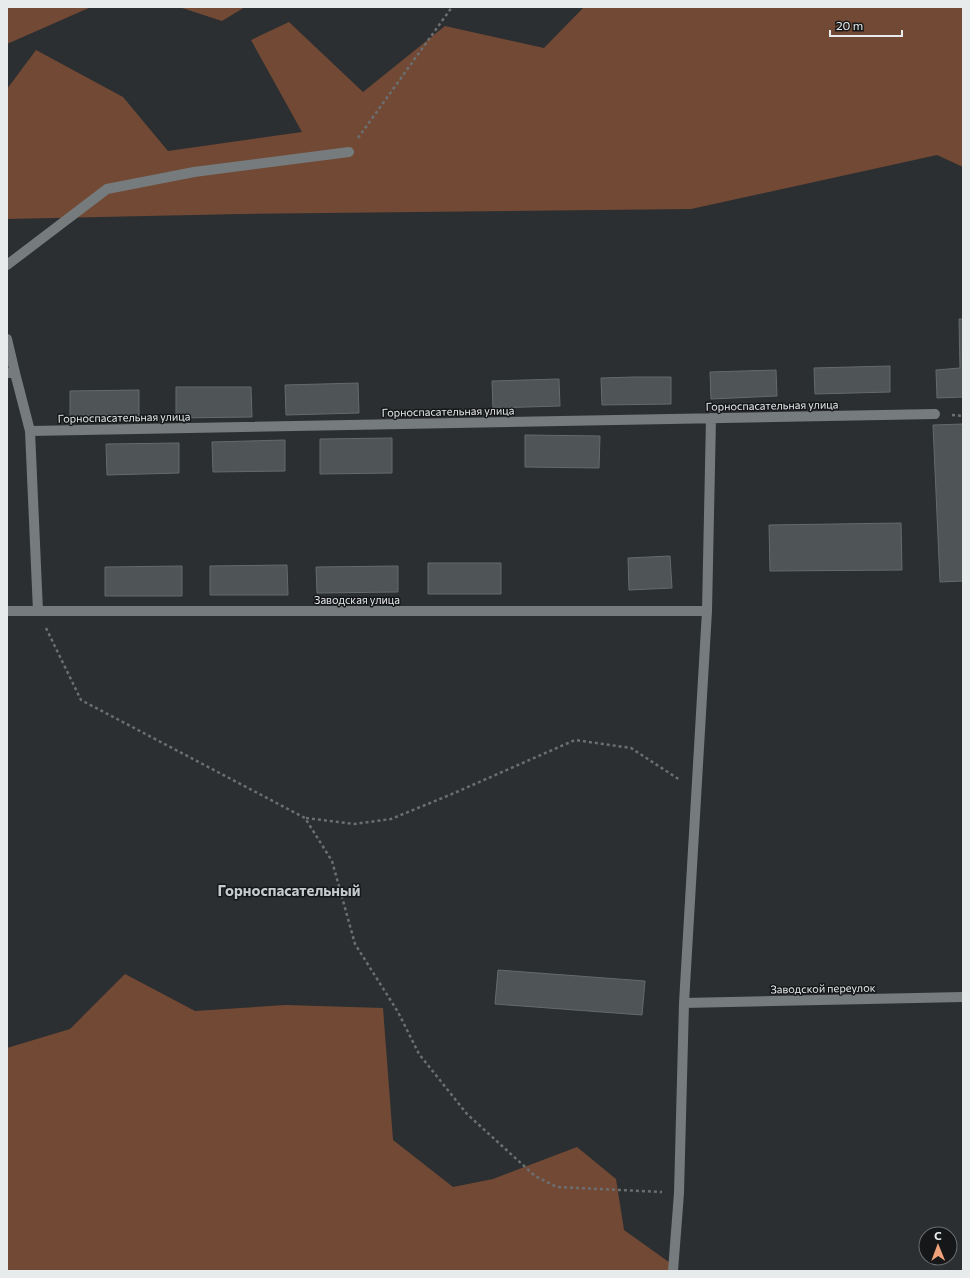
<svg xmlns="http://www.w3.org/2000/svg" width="970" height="1278" viewBox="0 0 970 1278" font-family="Commissioner,sans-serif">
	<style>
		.forest { fill: #724935 }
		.building { fill: #4f5456; stroke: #656a6c }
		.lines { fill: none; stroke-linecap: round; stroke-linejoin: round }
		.path { stroke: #6c6f71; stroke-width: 2.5; stroke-dasharray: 3 3; stroke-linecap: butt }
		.minor { stroke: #767b7d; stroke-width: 10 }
		.labels { text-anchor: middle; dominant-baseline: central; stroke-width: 3; stroke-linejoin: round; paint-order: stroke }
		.street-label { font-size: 11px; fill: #e8ebec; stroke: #151718 }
		.district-label { font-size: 15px; font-weight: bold; fill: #c5cacd; stroke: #151718 }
	</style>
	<rect width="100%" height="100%" fill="#2b2f31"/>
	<path class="forest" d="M7 7H91L7 44Z
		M179 7H245L222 21Z
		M584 7H963V167L937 155 691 209 240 214 7 219V89L36 50 123 97 168 151 302 132 251 40 289 22 363 92 445 26 544 48Z
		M125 974 195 1011 286 1005 383 1008 393 1140 453 1187 493 1179 577 1147 616 1179 624 1230 673 1265 671 1271H7V1048L70 1029Z"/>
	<path class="building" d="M959 319H963V397L937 398 936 370 960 368Z
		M890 366V392L815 394 814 368Z
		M776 370 777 396 711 399 710 372Z
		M635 377H671V404L602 405 601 378Z
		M559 379 560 406 493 408 492 381Z
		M358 383 359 413 286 415 285 385Z
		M176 387H251L252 417 176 418Z
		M139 390V418L70 419V391Z
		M963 424V581L940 582 933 425Z
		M525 435 600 436 599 468 525 467Z
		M392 438V473L320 474V439Z
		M285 440V471L213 472 212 442Z
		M179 443V473L107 475 106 444Z
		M901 523 902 570 770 571 769 525Z
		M670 556 672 588 629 590 628 558Z
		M428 563H501V594H428Z
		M287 565 288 595H210V566Z
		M182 566V596H105V567Z
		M398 566V592L317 593 316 567Z
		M498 970 645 981 642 1015 495 1004Z"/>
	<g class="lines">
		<path class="path" d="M358 138 452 7
			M952 415 963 416
			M46 628 81 700 305 818 332 861 355 944 398 1012 419 1054 467 1114 535 1176 557 1187 662 1192
			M306 818 354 824 391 819 452 794 575 740 631 748 680 780"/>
		<path class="minor" d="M7 265 107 189 194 172 349 152
			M7 339 15 373
			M7 373H15L30 431 935 414
			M30 431 38 611
			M7 611H707
			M684 1003 963 997
			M673 1271 679 1193 684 1003 707 611 711 418"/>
	</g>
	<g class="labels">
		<g class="street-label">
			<text transform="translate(772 405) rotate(-1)">Горноспасательная улица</text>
			<text transform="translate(448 411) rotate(-1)">Горноспасательная улица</text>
			<text transform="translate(124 417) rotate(-1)">Горноспасательная улица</text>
			<text x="357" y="599">Заводская улица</text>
			<text transform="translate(823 988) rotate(-1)">Заводской переулок</text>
		</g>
		<g class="district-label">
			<text x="289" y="890">Горноспасательный</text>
		</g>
	</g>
	<rect width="970" height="1278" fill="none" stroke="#e8ebec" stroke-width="16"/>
	<g transform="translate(938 1246) rotate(359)"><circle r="19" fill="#151718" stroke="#696c6d"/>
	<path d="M0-3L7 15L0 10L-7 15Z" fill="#f0a27a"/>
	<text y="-6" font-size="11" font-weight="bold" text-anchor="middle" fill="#e8ebec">С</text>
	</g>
	<path d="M830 30v6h72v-6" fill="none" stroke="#e8ebec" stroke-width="2"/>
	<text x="836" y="30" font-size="12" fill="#e8ebec" stroke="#151718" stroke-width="3" paint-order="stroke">20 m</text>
</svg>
